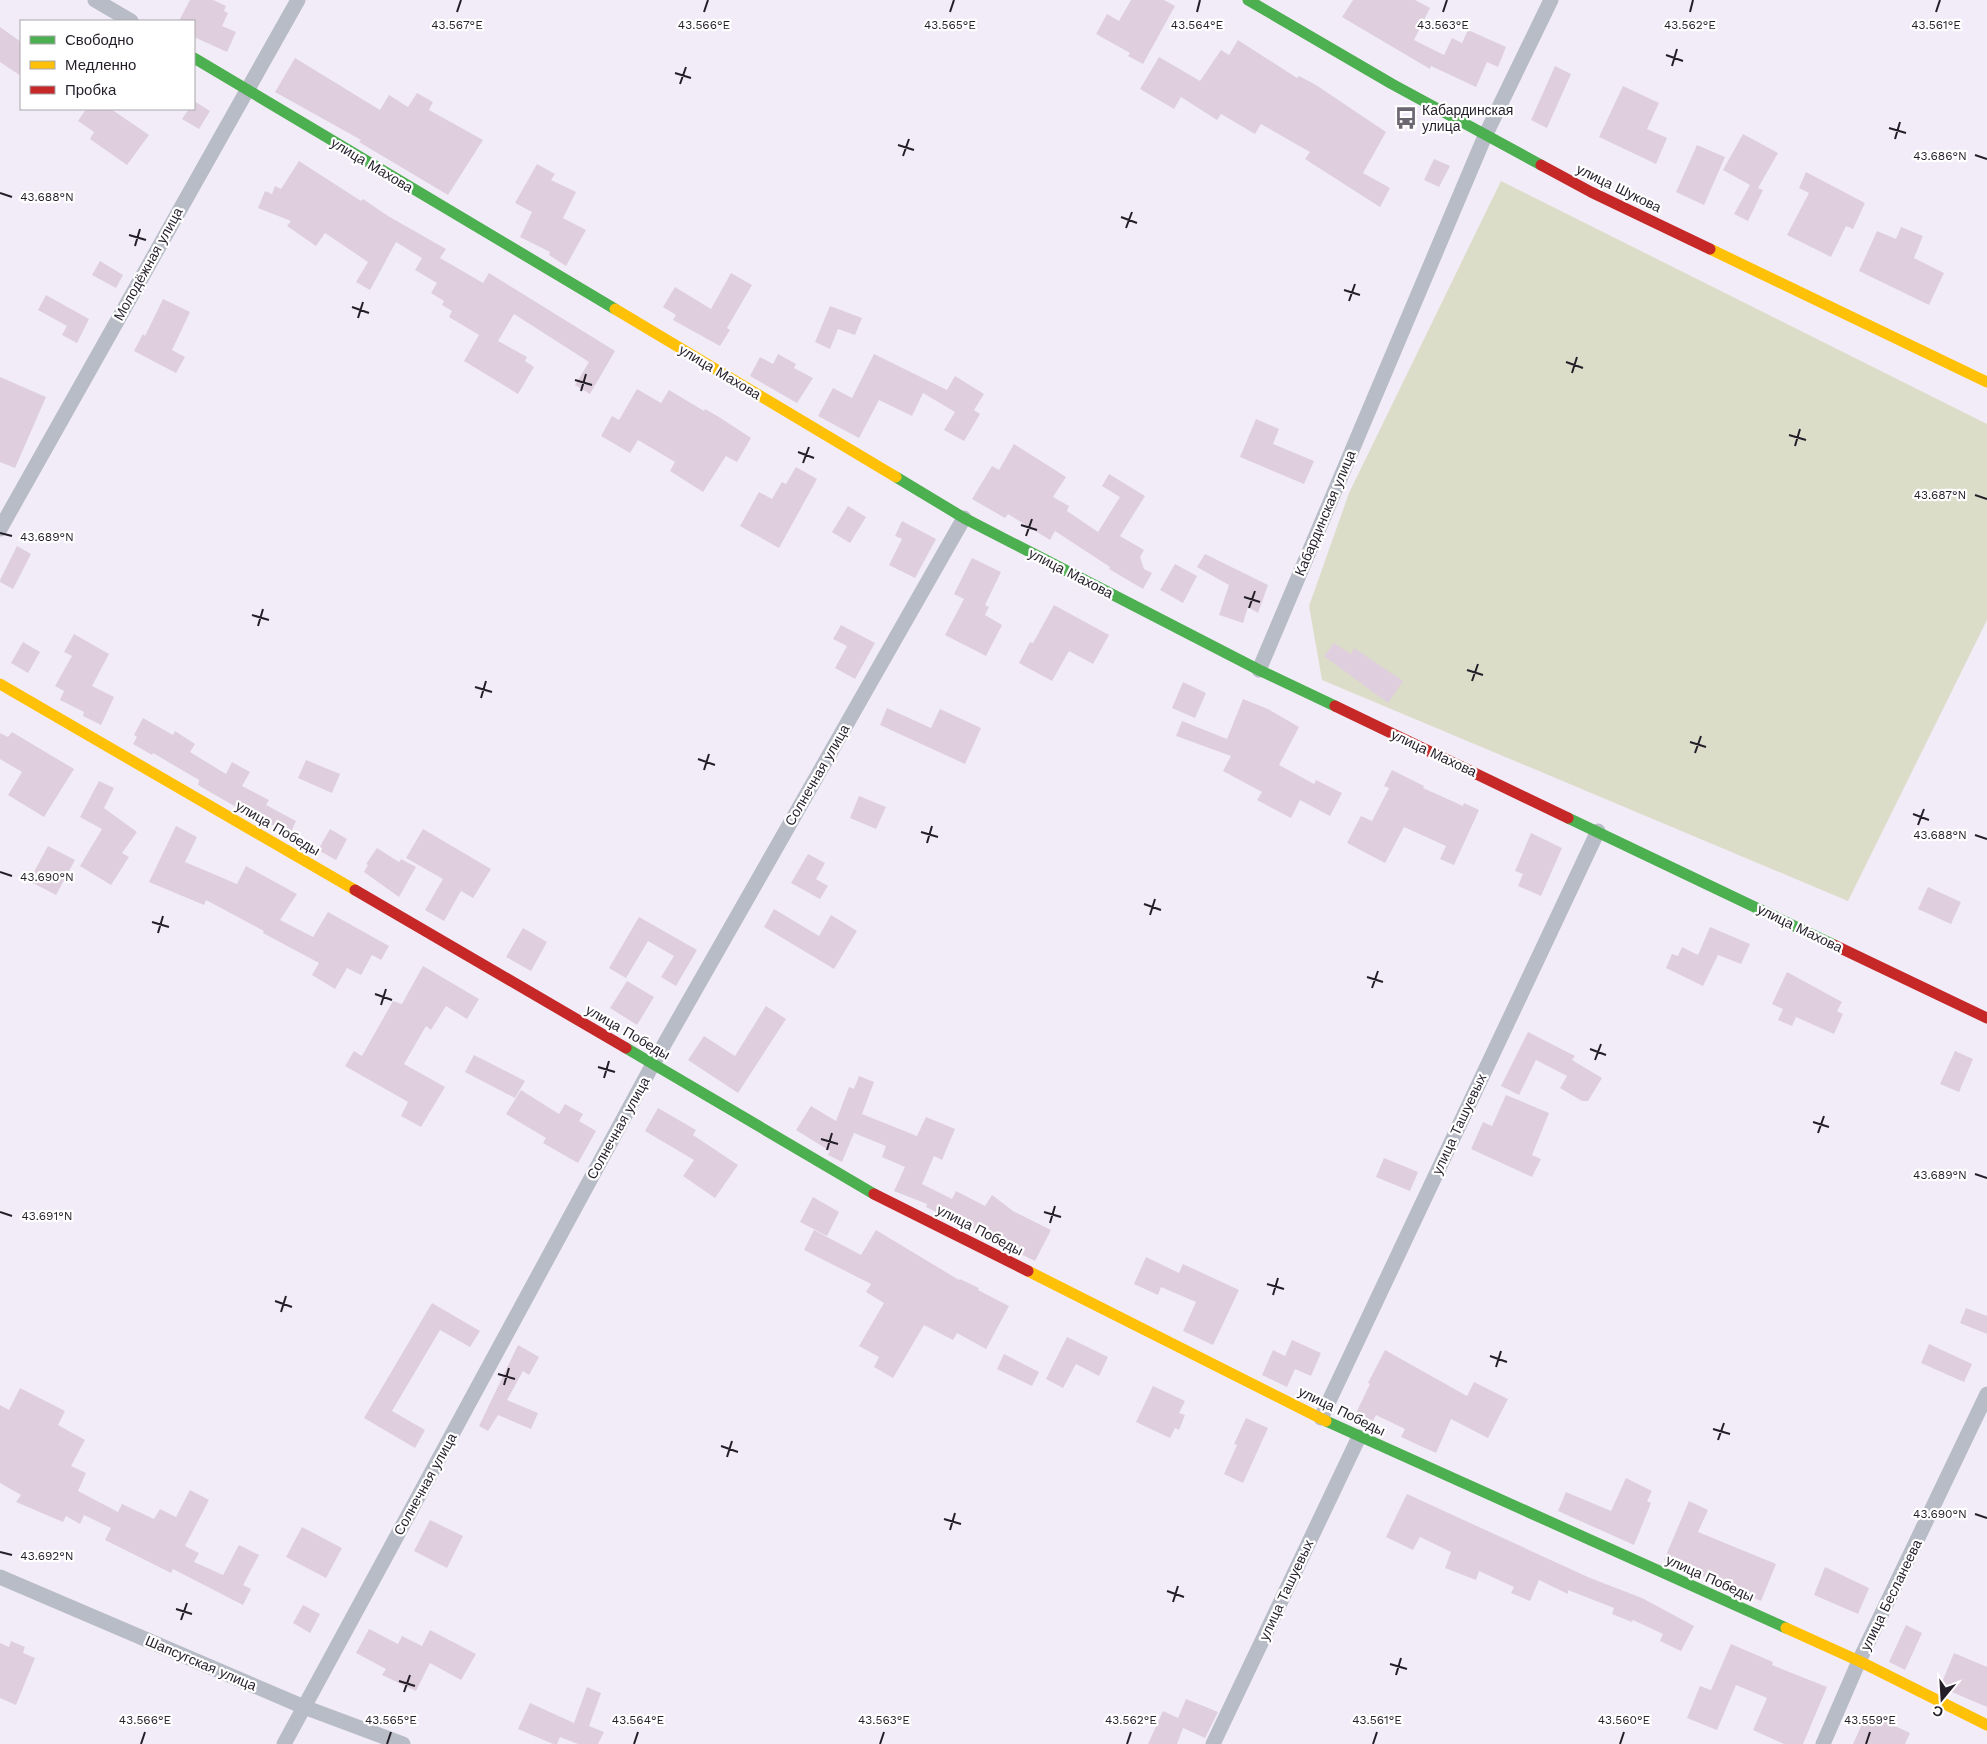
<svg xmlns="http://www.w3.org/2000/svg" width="1987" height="1744" viewBox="0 0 1987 1744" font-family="'Work Sans',sans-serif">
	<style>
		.green { fill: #dbddc9 }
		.building { fill: #dfcfde }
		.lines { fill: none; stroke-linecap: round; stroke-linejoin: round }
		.street { stroke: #b8bcc6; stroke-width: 15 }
		.fast { stroke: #4caf50; stroke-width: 11 }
		.slow { stroke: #ffc107; stroke-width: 11 }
		.jam { stroke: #c62828; stroke-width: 11 }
		.ticks { fill: none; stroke: #241e29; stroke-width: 2 }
		.labels { text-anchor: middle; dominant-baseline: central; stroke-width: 4.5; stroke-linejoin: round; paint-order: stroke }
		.poi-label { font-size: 14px; fill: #241e29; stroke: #fff; text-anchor: start }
		.street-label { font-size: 14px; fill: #241e29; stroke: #fff }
		.ticks-label { font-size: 12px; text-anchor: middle; fill: #241e29; stroke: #fff; stroke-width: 4.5; stroke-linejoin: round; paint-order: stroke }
	</style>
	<rect width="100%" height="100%" fill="#f2ecf8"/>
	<path class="green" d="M1501 181 1987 424V620L1848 901 1322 680 1309 606 1349 493Z"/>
	<path class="building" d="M190 0H213L226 6 224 11 228 13 222 26 236 32 227 52 194 37V21H179Z
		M1131 0H1164L1175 6 1143 64 1128 56 1130 53 1096 34 1107 14 1119 21Z
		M1353 0H1415L1430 8 1414 40 1444 55 1452 38 1462 43 1468 30 1506 47 1498 67 1487 62 1476 87 1431 66 1430 69 1342 17Z
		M0 27 21 42V76L0 62Z
		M1238 40 1297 78 1299 76 1316 85 1386 132 1363 173 1390 188 1380 207 1305 159 1310 152 1261 124 1255 134 1221 114 1217 120 1181 97 1174 109 1140 89 1159 57 1200 81 1221 50 1229 55Z
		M295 58 380 110 389 95 408 107 417 93 433 102 429 110 483 140 448 195 359 142 361 140 275 92Z
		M1555 66 1571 74 1547 128 1531 120Z
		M1623 86 1659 103 1647 129 1667 138 1656 164 1599 137Z
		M194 101 210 111 199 129 182 119 189 109H194Z
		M86 109H111L149 135 127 165 90 139 94 132 78 121Z
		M1743 134 1778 153 1758 188 1763 190 1748 221 1734 214 1750 185 1723 170Z
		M1697 145 1725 157 1704 205 1676 192Z
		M1434 159 1450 166 1439 187 1424 180Z
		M299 161 361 201 363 199 388 216 446 249 440 258 483 283 489 273 615 351 590 394 575 385 589 362 514 314 498 341 527 357 525 361 534 367 518 394 464 361 479 335 449 317 452 311 442 305 444 301 431 293 437 283 415 270 422 258 396 242 370 290 356 282 368 262 325 233 316 246 287 226 291 221 258 208 265 191 272 194 275 186 281 189Z
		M537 164 555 174 551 180 576 192 563 218 586 230 566 266 549 255 550 252 520 237 532 212 515 203Z
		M1806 172 1865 203 1853 229 1846 226 1831 257 1787 235 1809 193 1799 188Z
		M1901 227 1923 236 1914 258 1944 273 1929 305 1859 271 1877 231 1896 239Z
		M100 261 123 275 116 288 92 275Z
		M731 273 752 285 727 328 730 330 720 346 673 320 676 315 663 307 675 287 711 309Z
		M46 295 89 319 77 343 62 335 67 326 38 310Z
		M163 299 190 312 172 350 185 357 176 373 134 351 143 334 145 336Z
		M830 306 862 318 855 335 838 329 830 349 815 342Z
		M778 354 796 364 794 368 813 378 797 403 750 376 760 357 773 364Z
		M874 354 947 390 955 376 984 394 974 410 980 414 964 441 944 430 955 412 923 393 912 416 879 400 859 438 818 416 833 388 852 398Z
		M0 377 46 397 15 468 0 462Z
		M637 389 661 403 669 390 704 411 705 409 719 417 751 438 737 462 726 456 703 492 670 471 675 462 638 440 630 453 601 436 612 416 619 420Z
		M1256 419 1279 429 1273 444 1314 461 1304 484 1240 457Z
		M1014 444 1066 477 1053 497 1069 506 1067 511 1098 532 1120 497 1102 486 1109 474 1145 496 1120 536 1144 550 1140 557 1144 569 1152 573 1143 589 1109 569 1110 567 1055 531 1050 540 1008 514 1005 518 972 499 992 466 999 470Z
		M796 467 817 479 779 548 740 526 759 492 772 499 782 482 786 484Z
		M848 506 866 517 850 543 832 532Z
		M902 521 936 539 915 578 889 565 902 539 895 536Z
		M17 546 31 554 13 589 0 582V580Z
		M1205 554 1268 585 1258 613 1248 607 1243 623 1219 615 1229 585 1197 567Z
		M972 558 1001 572 985 605 989 607 985 615 1002 625 986 656 945 635 964 599 954 594Z
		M1175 564 1197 576 1183 603 1160 590Z
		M1054 605 1109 635 1093 664 1069 651 1052 681 1019 663 1030 642 1033 643Z
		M841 625 875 643 855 679 835 668 847 646 833 639Z
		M74 634 109 654 92 686 114 697 101 725 83 716 84 712 60 700 64 691 55 686 72 656 64 652Z
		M23 642 40 652 28 673 11 663Z
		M1334 643 1351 654 1354 648 1403 681 1388 703 1324 656Z
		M1183 682 1206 693 1195 718 1172 708Z
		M1243 699 1268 709 1299 727 1279 765 1314 784 1316 780 1342 793 1330 816 1300 800 1291 818 1257 800 1262 792 1223 771 1231 756 1176 736 1182 721 1227 739Z
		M887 708 931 728 940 709 981 728 965 764 880 725Z
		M143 718 173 735 175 731 195 744 190 752 226 774 232 762 250 772 242 786 269 800 266 805 296 821 290 834 236 807 198 785 199 780 153 753 152 755 133 744 137 737 134 735Z
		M12 732 74 769 44 817 8 795 22 772 0 759V733L8 737Z
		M306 760 340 774 332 793 298 778Z
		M1392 770 1424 786 1423 788 1463 806 1464 803 1479 810 1454 865 1440 859 1446 846 1404 827 1385 863 1347 843 1361 816 1372 821 1389 788 1384 786Z
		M99 781 114 788 104 808 137 832 122 853 129 857 111 885 80 866 102 829 80 817Z
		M859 796 886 807 876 829 850 818Z
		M176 826 197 837 185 862 237 884 246 866 297 894 280 920 313 937 328 912 389 946 381 960 372 955 361 975 347 968 335 989 312 975 319 963 263 933 264 931 206 900 204 905 149 882Z
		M330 829 347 839 336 860 318 850Z
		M423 829 491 869 473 898 461 891 444 921 425 910 443 879 406 858Z
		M1531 833 1562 848 1541 896 1518 886 1523 874 1515 871Z
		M48 846 75 860 56 895 29 881Z
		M377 848 399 862 401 859 416 867 399 897 364 872 368 865 366 864Z
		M808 854 825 863 816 879 828 886 820 899 791 883Z
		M1928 887 1961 902 1951 924 1918 909Z
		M774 909 819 936 831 915 857 931 834 969 764 927Z
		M639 917 697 950 676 986 661 977 674 956 648 941 626 978 609 968Z
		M1710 927 1750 944 1741 964 1718 955 1703 986 1666 968 1672 954 1678 956 1682 947 1698 955Z
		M523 928 547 942 531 971 506 957Z
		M423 966 479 999 467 1019 446 1006 431 1030 426 1026 404 1064 445 1087 421 1127 401 1116 408 1102 345 1066 354 1051 362 1056 393 1001 402 1004Z
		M1787 972 1842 1002 1837 1011 1843 1014 1834 1034 1796 1017 1792 1026 1778 1020 1783 1009 1772 1004Z
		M627 981 654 997 637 1025 610 1008Z
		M766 1006 786 1019 738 1093 688 1060 704 1036 735 1056Z
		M1528 1032 1575 1056 1572 1060 1602 1078 1588 1101H1582L1560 1088 1567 1076 1536 1060 1519 1095 1501 1086Z
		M1955 1051 1973 1059 1959 1092 1940 1084Z
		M474 1055 525 1081 515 1098 465 1072Z
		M859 1076 874 1082 862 1114 917 1136 926 1117 955 1129 942 1160 934 1156 922 1184 952 1199 956 1191 985 1206 992 1195 1013 1211 1051 1230 1035 1261 986 1237 961 1220 959 1223 926 1207 927 1204 894 1191 905 1167 882 1157 886 1146 854 1133 842 1162 828 1155 830 1151 796 1130 811 1106 836 1121 849 1087 854 1089Z
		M521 1090 559 1114 565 1104 583 1114 579 1121 596 1131 578 1163 543 1143 546 1138 506 1114Z
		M1506 1095 1549 1113 1532 1155 1541 1159 1532 1177 1471 1149 1483 1122 1492 1126Z
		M658 1108 696 1130 693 1135 738 1165 715 1198 683 1176 694 1160 645 1131Z
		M1384 1158 1418 1172 1410 1191 1376 1177Z
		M813 1197 839 1212 827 1236 800 1222Z
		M814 1230 861 1255 876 1230 959 1280 960 1279 979 1288 978 1290 1009 1306 986 1349 957 1333 953 1340 924 1325 893 1378 874 1367 879 1357 859 1346 884 1303 866 1292 871 1284 804 1250Z
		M1146 1257 1179 1273 1183 1264 1239 1290 1213 1345 1183 1331 1196 1302 1161 1287 1158 1295 1134 1284Z
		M432 1303 480 1331 470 1347 440 1330 392 1411 425 1430 415 1448 364 1418Z
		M1966 1308 1987 1316V1334L1960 1323Z
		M1067 1337 1108 1357 1099 1376 1076 1364 1063 1388 1046 1379Z
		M1292 1340 1321 1353 1311 1376 1295 1369 1287 1387 1262 1375 1273 1350 1285 1356Z
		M1929 1344 1972 1364 1964 1382 1921 1363Z
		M518 1345 539 1357 529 1375 523 1371 507 1400 538 1413 531 1429 498 1415 488 1431 479 1426Z
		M1385 1350 1467 1396 1474 1382 1508 1399 1488 1438 1451 1419 1436 1453 1401 1437 1405 1429 1376 1415 1373 1421 1356 1413 1370 1384 1368 1383Z
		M1004 1354 1039 1372 1032 1386 997 1369Z
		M1153 1386 1185 1401 1179 1413 1185 1415 1179 1430 1175 1428 1170 1438 1136 1422Z
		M20 1388 65 1411 58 1425 85 1440 71 1466 86 1473 78 1491 118 1512 122 1504 154 1519 160 1509 176 1517 190 1490 209 1500 185 1546 199 1553 194 1562 223 1575 239 1545 259 1555 243 1585 251 1589 243 1605 173 1569 171 1573 105 1540 111 1528 84 1515 80 1524 66 1516 63 1522 16 1502 21 1495 0 1483V1405L9 1410Z
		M1246 1418 1268 1428 1243 1483 1224 1474 1237 1445 1234 1444Z
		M1626 1478 1652 1491 1647 1501 1651 1503 1634 1545 1558 1511 1566 1492 1611 1511Z
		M1407 1494 1590 1578 1642 1598 1694 1626 1681 1651 1660 1641 1663 1634 1633 1620 1632 1622 1612 1614 1614 1608 1568 1590V1594L1539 1580 1530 1601 1511 1593 1514 1587 1479 1571 1476 1580 1445 1568 1451 1552 1420 1537 1413 1550 1386 1537Z
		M1689 1501 1708 1510 1698 1532 1776 1564 1761 1601 1664 1560Z
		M430 1520 463 1536 447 1568 414 1551Z
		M302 1527 342 1548 326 1578 286 1557Z
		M1825 1567 1869 1588 1858 1614 1814 1595Z
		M303 1605 320 1614 310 1633 293 1623Z
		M1906 1625 1922 1633 1905 1670 1889 1662Z
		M369 1629 398 1644 402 1636 422 1646 430 1630 476 1654 461 1680 430 1663 416 1691 382 1675 386 1669 356 1653Z
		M11 1641 25 1647 23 1653 35 1658 16 1705 0 1698V1643L9 1647Z
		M1731 1644 1773 1662 1772 1665 1827 1687 1803 1744H1784L1753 1730 1767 1698 1736 1685 1717 1730 1687 1718 1700 1686 1711 1690Z
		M1954 1653 1987 1667V1707L1940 1687Z
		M587 1687 601 1693 589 1726 604 1732 598 1744H578L560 1737 557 1744H553L518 1729 530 1703 574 1723Z
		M1186 1699 1218 1712 1205 1738 1183 1728 1177 1744H1148L1163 1711 1178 1718Z
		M1867 1713 1910 1733 1905 1744H1853Z"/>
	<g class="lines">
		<path class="street" d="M95 0 131 21
			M0 529 298 0
			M1259 670 1485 136 1551 0
			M1321 1418 1598 831
			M0 1577 304 1707 403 1744
			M284 1744 653 1064 964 518
			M1213 1744 1359 1437
			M1823 1744 1859 1661 1987 1394"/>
		<path class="fast" d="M1248 0 1392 84 1541 165
			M194 58 615 309
			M896 477 964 518 1259 670 1335 706
			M1568 818 1834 945
			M626 1048 874 1194
			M1326 1421 1786 1628"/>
		<path class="slow" d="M1710 249 1987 382
			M615 309 896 477
			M0 684 355 890
			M1028 1271 1326 1421
			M1786 1628 1859 1661 1987 1725"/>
		<path class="jam" d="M1541 165 1591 192 1710 249
			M1335 706 1568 818
			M355 890 626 1048
			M1834 945 1987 1018
			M874 1194 1028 1271"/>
	</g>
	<path class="ticks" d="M457 12 461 0M704 12 708 0M950 12 954 0M1197 12 1200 0M1443 12 1447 0M1690 12 1693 0M1936 12 1940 0M1666 55 1683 61M1672 66 1677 49M675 73 691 78M680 84 686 67M1889 128 1906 133M1895 139 1900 122M898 145 914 150M1975 155 1987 159M903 156 909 139M0 193 12 197M1121 217 1137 223M1126 228 1132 212M129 235 146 240M135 246 140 229M1344 290 1360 295M1349 301 1355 284M352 307 369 313M358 318 363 302M1566 362 1583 368M1572 373 1577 357M575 380 592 385M581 391 586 374M1789 435 1806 440M1795 446 1800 429M798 452 814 458M803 463 809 447M1975 495 1987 499M1021 525 1037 530M0 533 12 536M1026 536 1032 519M1244 597 1260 602M1249 608 1255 591M252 615 269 620M258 626 263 609M1467 670 1483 675M1472 681 1478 664M475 687 492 692M481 698 486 681M1690 742 1706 747M1695 753 1701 736M698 759 715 765M704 770 709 754M1913 814 1929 820M1918 825 1924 809M921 832 938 837M1975 835 1987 839M927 843 932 826M0 872 12 876M1144 904 1161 910M1150 915 1155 899M152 922 169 927M158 933 163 916M1367 977 1383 982M1372 988 1378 971M375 994 392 1000M381 1005 386 989M1590 1049 1606 1055M1595 1060 1601 1044M598 1067 615 1072M604 1078 609 1061M1813 1122 1829 1127M1818 1133 1824 1116M821 1139 838 1144M827 1150 832 1133M1975 1174 1987 1178M0 1212 12 1216M1044 1212 1061 1217M1050 1223 1055 1206M1267 1284 1284 1289M1273 1295 1278 1278M275 1301 292 1307M281 1312 286 1296M1490 1356 1507 1362M1496 1367 1501 1351M498 1374 515 1379M504 1385 509 1368M1713 1429 1730 1434M1718 1440 1724 1423M721 1446 738 1452M727 1457 732 1441M1975 1514 1987 1518M944 1519 961 1524M950 1530 955 1513M0 1552 12 1555M1167 1591 1184 1597M1173 1602 1178 1586M176 1609 192 1614M181 1620 187 1603M1390 1664 1407 1669M1396 1675 1401 1658M399 1681 415 1686M404 1692 410 1675M141 1744 145 1732M387 1744 391 1732M634 1744 638 1732M880 1744 884 1732M1127 1744 1131 1732M1373 1744 1377 1732M1620 1744 1624 1732M1866 1744 1870 1732"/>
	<defs>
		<symbol id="bus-bare" viewBox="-9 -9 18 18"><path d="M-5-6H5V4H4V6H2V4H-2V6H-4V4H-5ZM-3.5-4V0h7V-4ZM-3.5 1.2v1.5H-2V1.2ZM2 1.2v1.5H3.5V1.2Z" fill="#6c6671" stroke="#fff" stroke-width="2.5" paint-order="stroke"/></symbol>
	</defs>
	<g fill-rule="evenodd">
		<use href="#bus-bare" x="1390" y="102" width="32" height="32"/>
	</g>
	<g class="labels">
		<g class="poi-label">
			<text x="1422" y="110">Кабардинская<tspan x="1422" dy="16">улица</tspan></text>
		</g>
		<g class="street-label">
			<text transform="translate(372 165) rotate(31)">улица Махова</text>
			<text transform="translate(1619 188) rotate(26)">улица Шукова</text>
			<text transform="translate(148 264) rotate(-61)">Молодёжная улица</text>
			<text transform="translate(720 372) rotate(31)">улица Махова</text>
			<text transform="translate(1325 513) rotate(-67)">Кабардинская улица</text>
			<text transform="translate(1071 573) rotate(27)">улица Махова</text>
			<text transform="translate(1434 753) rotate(25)">улица Махова</text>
			<text transform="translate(817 775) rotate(-60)">Солнечная улица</text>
			<text transform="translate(278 828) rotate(30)">улица Победы</text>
			<text transform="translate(1800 928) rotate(26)">улица Махова</text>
			<text transform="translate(628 1032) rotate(30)">улица Победы</text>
			<text transform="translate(1459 1124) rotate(-65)">улица Ташуевых</text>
			<text transform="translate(618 1128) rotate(-61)">Солнечная улица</text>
			<text transform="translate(980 1230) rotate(27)">улица Победы</text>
			<text transform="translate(1342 1411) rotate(26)">улица Победы</text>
			<text transform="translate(425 1484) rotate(-61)">Солнечная улица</text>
			<text transform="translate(1710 1578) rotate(24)">улица Победы</text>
			<text transform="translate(1286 1590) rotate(-65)">улица Ташуевых</text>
			<text transform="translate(1891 1595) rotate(-64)">улица Бесланеева</text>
			<text transform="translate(201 1663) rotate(23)">Шапсугская улица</text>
		</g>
	</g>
	<g class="ticks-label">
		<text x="457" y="29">43.567°E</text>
		<text x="704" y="29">43.566°E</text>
		<text x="950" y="29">43.565°E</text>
		<text x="1197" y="29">43.564°E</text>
		<text x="1443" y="29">43.563°E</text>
		<text x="1690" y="29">43.562°E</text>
		<text x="1936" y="29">43.561°E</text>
		<text x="1940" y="160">43.686°N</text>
		<text x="47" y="201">43.688°N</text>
		<text x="1940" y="499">43.687°N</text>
		<text x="47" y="541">43.689°N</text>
		<text x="1940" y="839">43.688°N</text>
		<text x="47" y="881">43.690°N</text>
		<text x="1940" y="1179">43.689°N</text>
		<text x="47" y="1220">43.691°N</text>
		<text x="1940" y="1518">43.690°N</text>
		<text x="47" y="1560">43.692°N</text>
		<text x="145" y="1724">43.566°E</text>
		<text x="391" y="1724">43.565°E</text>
		<text x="638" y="1724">43.564°E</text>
		<text x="884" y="1724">43.563°E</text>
		<text x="1131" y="1724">43.562°E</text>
		<text x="1377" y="1724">43.561°E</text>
		<text x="1624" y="1724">43.560°E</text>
		<text x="1870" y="1724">43.559°E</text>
	</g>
	<rect x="20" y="20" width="175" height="90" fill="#ffffff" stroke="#a7a5a9"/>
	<rect x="30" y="36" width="25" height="8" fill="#4caf50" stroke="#a7a5a9"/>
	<text x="65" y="45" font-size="15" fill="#241e29">Свободно</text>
	<rect x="30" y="61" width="25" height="8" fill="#ffc107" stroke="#a7a5a9"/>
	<text x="65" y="70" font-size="15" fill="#241e29">Медленно</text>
	<rect x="30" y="86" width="25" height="8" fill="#c62828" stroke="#a7a5a9"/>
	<text x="65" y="95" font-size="15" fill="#241e29">Пробка</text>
	<g transform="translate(1942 1699) rotate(198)" stroke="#ffffff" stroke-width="4" paint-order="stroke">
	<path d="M0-4L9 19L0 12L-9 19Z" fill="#241e29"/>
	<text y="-8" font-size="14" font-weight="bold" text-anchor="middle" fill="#241e29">С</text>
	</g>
</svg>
